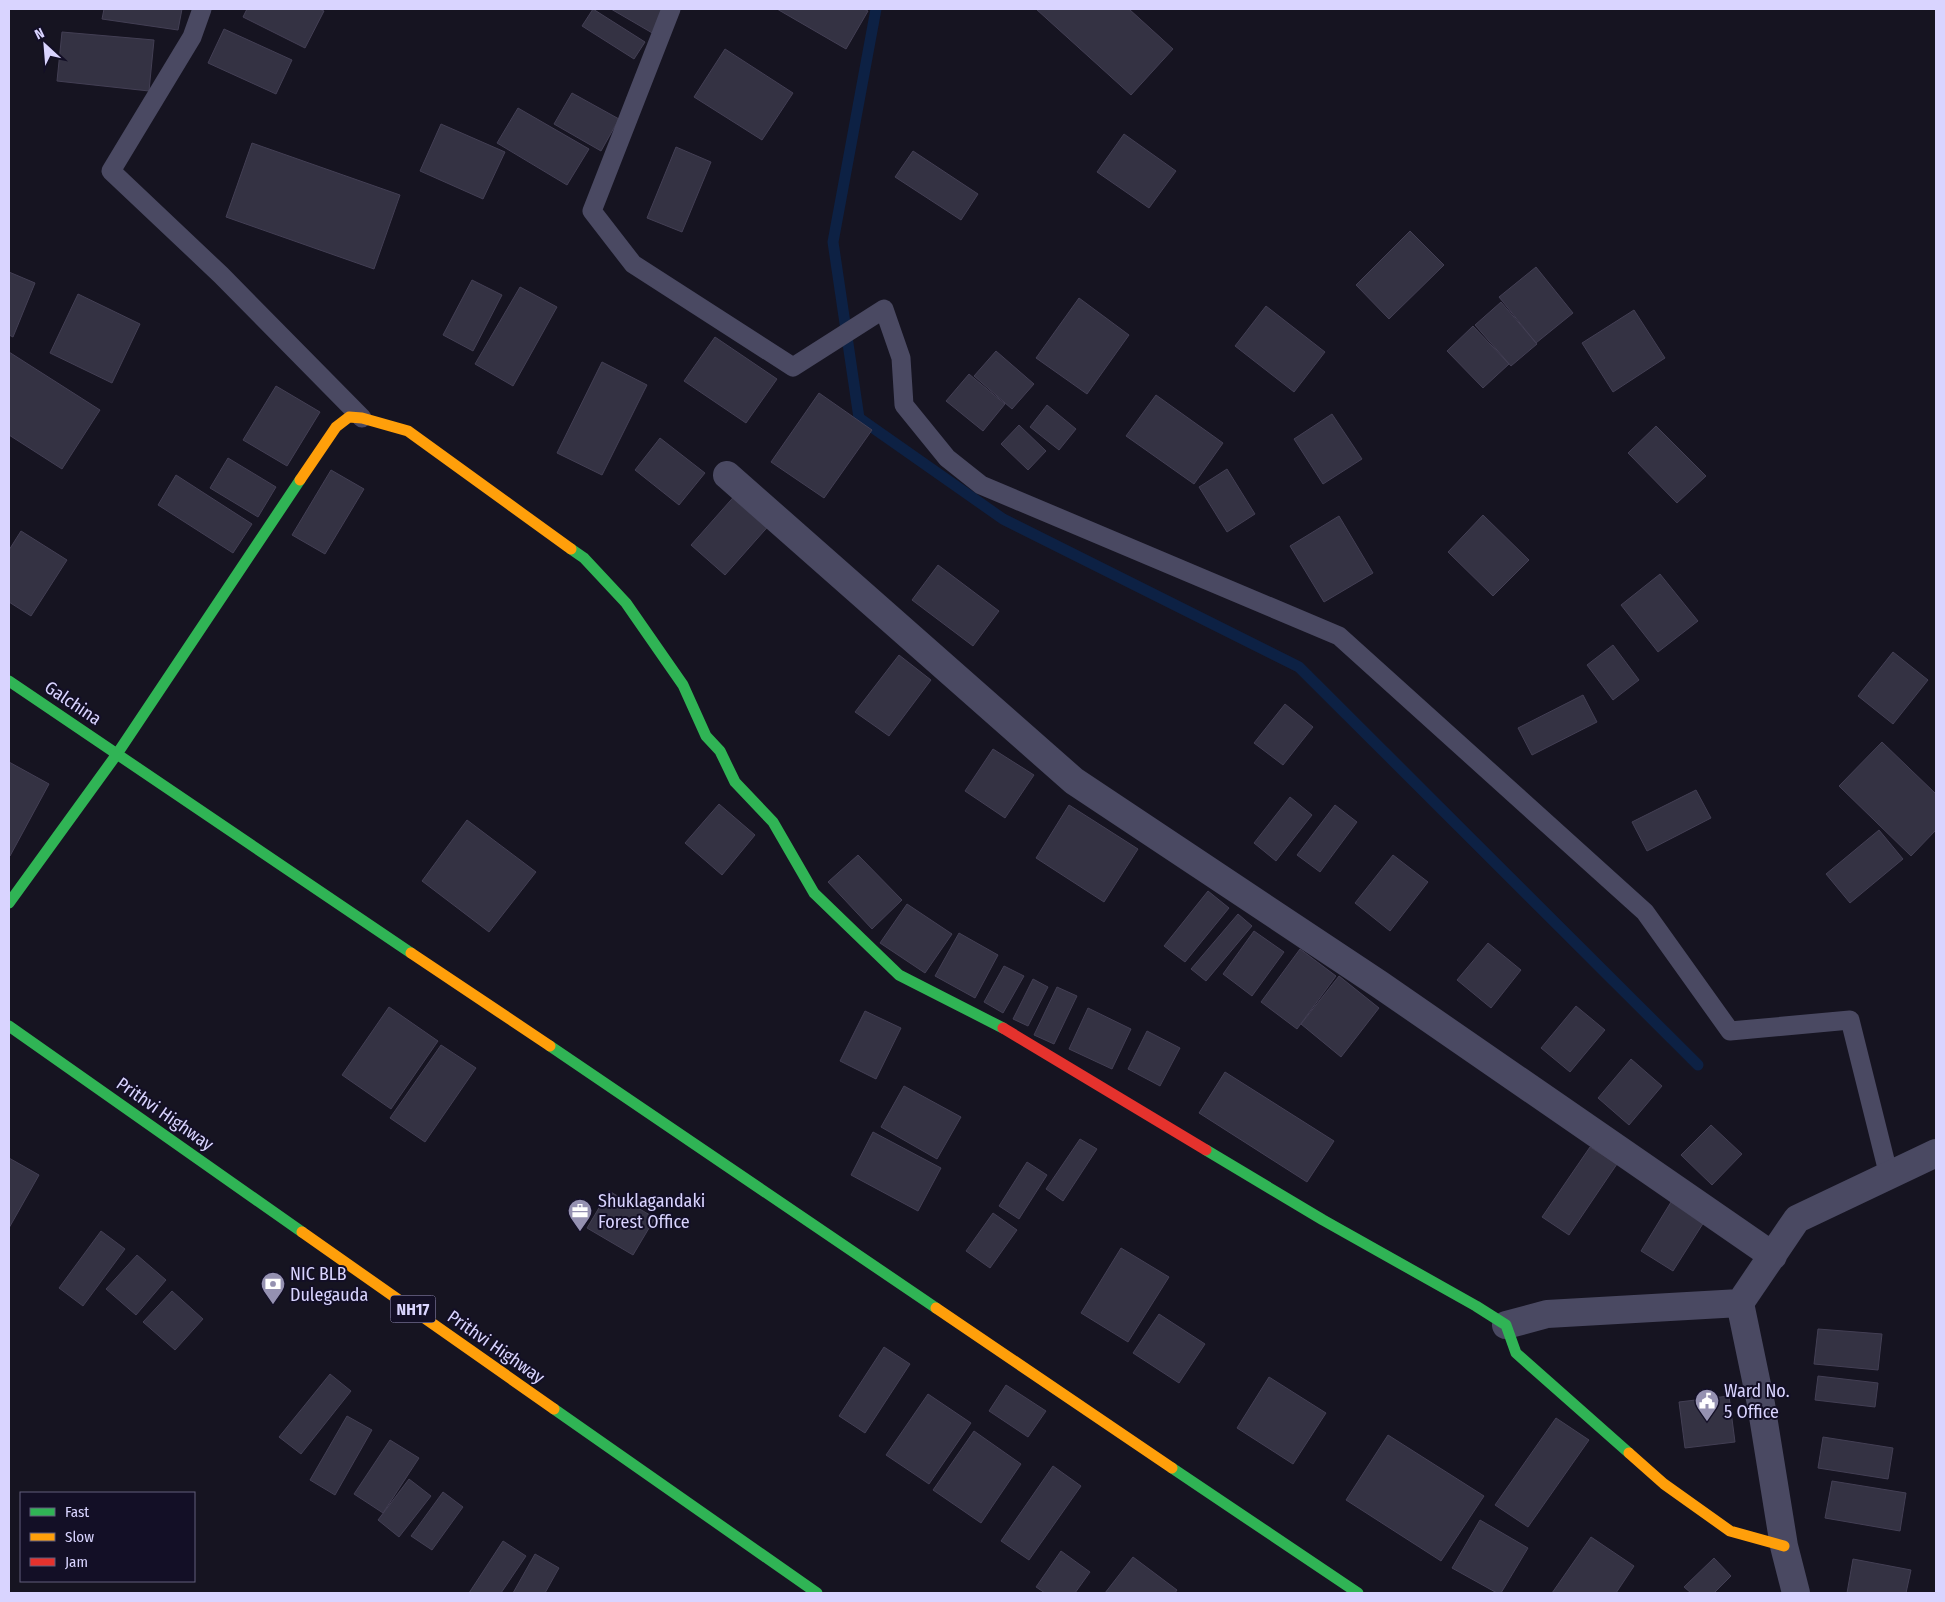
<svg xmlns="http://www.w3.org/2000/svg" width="1945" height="1602" viewBox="0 0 1945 1602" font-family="'Fira Sans Condensed',sans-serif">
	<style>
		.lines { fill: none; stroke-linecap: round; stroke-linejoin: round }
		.stream { stroke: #0d2144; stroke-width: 11 }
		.building { fill: #343243; stroke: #433f54 }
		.lane { stroke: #4a4962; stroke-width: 19 }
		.street { stroke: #4a4962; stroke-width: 28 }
		.fast { stroke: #30b455; stroke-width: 11 }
		.slow { stroke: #ff9f0a; stroke-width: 11 }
		.jam { stroke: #e5322d; stroke-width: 11 }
		.labels { text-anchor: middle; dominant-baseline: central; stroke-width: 4; stroke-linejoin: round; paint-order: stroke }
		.shield { fill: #130f26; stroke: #9e99be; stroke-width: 1 }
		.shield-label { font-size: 16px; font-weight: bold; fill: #d9d4ff }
		.street-label { font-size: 18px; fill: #d9d4ff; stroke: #130f26 }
		.poi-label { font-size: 18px; fill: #d9d4ff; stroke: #130f26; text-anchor: start }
	</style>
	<rect width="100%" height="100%" fill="#161421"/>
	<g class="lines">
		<path class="stream" d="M876 9 833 242 859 418 1003 519 1299 667 1698 1065"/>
	</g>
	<path class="building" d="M104 9H182L178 30 102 19Z
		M247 9H319L324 11 305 48 243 17Z
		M593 9 645 42 634 59 582 26Z
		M611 9H669L654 34Z
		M777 9H864L868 11 846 49Z
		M1036 9H1129L1173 49 1131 95Z
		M224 29 292 60 276 94 208 63Z
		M62 32 154 40 149 91 57 81Z
		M725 49 793 93 762 140 694 97Z
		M572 93 619 119 601 151 554 124Z
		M518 108 589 149 567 185 497 143Z
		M441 124 505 152 483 199 420 171Z
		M1124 134 1176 171 1149 208 1097 172Z
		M252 143 400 195 374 269 226 217Z
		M676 147 711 162 682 232 647 218Z
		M913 151 978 194 961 220 895 177Z
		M1410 231 1444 265 1389 319 1356 285Z
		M1536 267 1573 313 1536 343 1499 297Z
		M9 272 35 283 13 337 9 335Z
		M472 280 502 295 473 351 443 335Z
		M520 287 557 307 513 386 475 364Z
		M78 294 140 324 112 383 50 353Z
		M1079 298 1129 335 1087 394 1036 358Z
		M1501 302 1537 344 1511 366 1475 325Z
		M1266 306 1325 352 1294 392 1235 346Z
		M1634 310 1665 358 1613 392 1582 343Z
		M1473 326 1509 364 1483 388 1447 351Z
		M715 337 777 379 746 423 684 381Z
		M996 351 1034 384 1012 409 974 376Z
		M9 352 100 410 62 469 9 435Z
		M602 362 647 385 602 475 557 453Z
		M969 374 1005 404 983 431 946 401Z
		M276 386 320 412 287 466 243 440Z
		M819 393 872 430 824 498 771 462Z
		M1156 395 1223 443 1194 484 1126 436Z
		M1047 405 1076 429 1059 450 1030 427Z
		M1332 414 1362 459 1323 484 1294 439Z
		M1019 425 1046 451 1028 470 1001 444Z
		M1656 426 1706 476 1677 503 1628 453Z
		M660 438 705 473 679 505 635 470Z
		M228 458 276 487 258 517 210 488Z
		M1227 469 1255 514 1227 532 1199 487Z
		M331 470 364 489 325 554 292 535Z
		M176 475 252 524 233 553 158 505Z
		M738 492 772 522 725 575 691 545Z
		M1483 515 1529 560 1493 596 1448 552Z
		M1339 516 1373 573 1324 602 1290 546Z
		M21 531 67 560 31 616 9 602V550Z
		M938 565 999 611 973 646 912 600Z
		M1660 574 1698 621 1658 652 1621 605Z
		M1613 645 1639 680 1613 700 1587 665Z
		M1893 652 1928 680 1893 724 1858 696Z
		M899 655 931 680 889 736 855 712Z
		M1583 695 1597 722 1532 755 1518 728Z
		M1285 704 1313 727 1283 765 1254 743Z
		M1882 742 1936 794V830L1911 856 1839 786Z
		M993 749 1034 775 1005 818 965 791Z
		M9 762 49 784 10 856H9Z
		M1696 790 1711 818 1647 851 1632 822Z
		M1290 797 1312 815 1276 861 1254 843Z
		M719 804 755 835 722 875 685 843Z
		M1069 805 1138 849 1104 902 1036 858Z
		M1335 805 1357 822 1320 872 1297 855Z
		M467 820 536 872 489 932 422 881Z
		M1879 830 1903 859 1850 903 1826 874Z
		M858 855 902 900 872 929 828 882Z
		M1393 855 1428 882 1390 931 1355 903Z
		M1208 891 1229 908 1185 962 1164 946Z
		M907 904 952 934 925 973 880 943Z
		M1238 914 1252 926 1206 981 1191 969Z
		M1254 931 1284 952 1252 996 1223 974Z
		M959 933 998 955 975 998 935 976Z
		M1488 943 1521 970 1491 1008 1457 980Z
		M1300 949 1336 976 1297 1029 1261 1002Z
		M1004 966 1024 976 1003 1013 984 1002Z
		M1339 976 1379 1008 1341 1057 1301 1024Z
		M1033 979 1048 987 1028 1026 1013 1019Z
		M1057 987 1077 996 1054 1044 1034 1035Z
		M1576 1006 1605 1030 1570 1072 1541 1048Z
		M389 1007 438 1041 391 1109 342 1075Z
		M1088 1008 1131 1029 1112 1069 1069 1049Z
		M865 1011 901 1028 876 1079 840 1061Z
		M1147 1031 1180 1048 1160 1086 1128 1069Z
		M441 1045 476 1068 425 1142 390 1118Z
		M1631 1059 1662 1086 1629 1125 1598 1098Z
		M1225 1072 1334 1141 1307 1182 1199 1113Z
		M904 1086 961 1117 937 1159 881 1127Z
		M1711 1125 1742 1154 1712 1185 1681 1155Z
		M873 1132 941 1168 918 1211 851 1175Z
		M1080 1139 1097 1149 1063 1201 1046 1189Z
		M1590 1147 1617 1164 1569 1235 1542 1217Z
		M9 1158 39 1175 9 1228Z
		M1027 1162 1047 1175 1019 1219 999 1206Z
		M609 1191 655 1218 633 1255 587 1228Z
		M1671 1202 1704 1222 1673 1271 1641 1251Z
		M993 1213 1017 1230 990 1268 966 1251Z
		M101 1231 125 1249 83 1306 59 1288Z
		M1121 1248 1169 1277 1128 1342 1081 1313Z
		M137 1255 166 1280 136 1315 106 1289Z
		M172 1291 203 1319 175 1350 143 1322Z
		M1159 1314 1205 1344 1179 1383 1133 1353Z
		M1818 1329 1882 1334 1878 1370 1814 1364Z
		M884 1347 910 1364 865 1433 839 1416Z
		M330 1374 351 1391 301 1454 279 1437Z
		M1818 1376 1878 1383 1875 1407 1815 1400Z
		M1269 1377 1326 1413 1293 1464 1237 1428Z
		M1006 1385 1046 1411 1028 1437 989 1411Z
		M928 1394 971 1423 929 1484 886 1455Z
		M1729 1396 1735 1442 1685 1448 1679 1402Z
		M347 1416 372 1430 335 1495 310 1480Z
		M1556 1418 1589 1440 1528 1527 1495 1505Z
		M974 1431 1021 1464 981 1523 933 1490Z
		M1388 1435 1484 1496 1441 1561 1346 1500Z
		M1823 1437 1893 1448 1888 1479 1818 1468Z
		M390 1440 419 1458 383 1513 354 1494Z
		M1053 1466 1081 1486 1029 1560 1001 1541Z
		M409 1479 431 1496 399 1537 378 1520Z
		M1832 1481 1906 1493 1900 1531 1825 1518Z
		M443 1492 463 1507 432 1550 411 1536Z
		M1480 1520 1528 1548 1501 1593H1497L1452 1568Z
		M1591 1537 1634 1566 1616 1593H1552Z
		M503 1541 526 1556 501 1593H469Z
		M1061 1551 1090 1572 1075 1593H1045L1036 1587Z
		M535 1554 559 1568 545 1593H513Z
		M1133 1557 1177 1590 1175 1593H1105Z
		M1714 1558 1731 1576 1714 1593H1691L1684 1587Z
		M1853 1559 1911 1570 1906 1593H1847Z"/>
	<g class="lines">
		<path class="lane" d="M202 9 192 37 111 171 221 275 362 418
			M671 9 592 211 633 264 793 367 884 309 901 358 904 405 947 458 981 485 1339 636 1645 912 1730 1031 1850 1020 1889 1176"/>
		<path class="street" d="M727 475 1074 781 1379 984 1773 1256
			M1506 1325 1547 1314 1740 1303
			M1796 1593 1784 1546 1761 1404 1740 1303 1797 1219 1936 1153"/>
		<path class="fast" d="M571 549 584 558 626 603 683 685 706 736 720 751 735 782 773 822 814 893 899 975 1003 1028
			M9 681 411 953
			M9 903 117 754 300 480
			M9 1026 302 1232
			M550 1046 936 1308
			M1206 1150 1323 1220 1476 1306 1506 1325 1516 1353 1629 1453
			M554 1409 817 1593
			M1172 1468 1358 1593"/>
		<path class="slow" d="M300 480 336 427 349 417 362 418 408 431 571 549
			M411 953 550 1046
			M302 1232 554 1409
			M936 1308 1172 1468
			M1629 1453 1664 1484 1730 1531 1784 1546"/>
		<path class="jam" d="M1003 1028 1206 1150"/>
	</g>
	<defs>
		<symbol id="office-pin" viewBox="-11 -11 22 30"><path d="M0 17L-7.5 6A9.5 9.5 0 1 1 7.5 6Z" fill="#9591b1" stroke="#130f26"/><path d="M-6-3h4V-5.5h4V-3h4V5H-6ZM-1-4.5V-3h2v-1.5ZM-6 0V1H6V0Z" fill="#fff"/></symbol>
		<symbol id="bank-pin" viewBox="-11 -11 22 30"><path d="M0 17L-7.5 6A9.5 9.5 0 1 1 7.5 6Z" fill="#9591b1" stroke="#130f26"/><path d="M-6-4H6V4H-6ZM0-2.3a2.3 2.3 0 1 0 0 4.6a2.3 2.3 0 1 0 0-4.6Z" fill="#fff"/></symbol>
		<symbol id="civic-pin" viewBox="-11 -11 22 30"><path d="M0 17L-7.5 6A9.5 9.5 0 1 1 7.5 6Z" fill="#9591b1" stroke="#130f26"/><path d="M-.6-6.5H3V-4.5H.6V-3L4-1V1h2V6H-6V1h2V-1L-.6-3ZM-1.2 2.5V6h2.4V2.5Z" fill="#fff"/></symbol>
	</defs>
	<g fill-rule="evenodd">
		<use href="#office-pin" x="566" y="1197" width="28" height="38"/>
		<use href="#bank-pin" x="259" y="1270" width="28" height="38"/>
		<use href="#civic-pin" x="1693" y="1387" width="28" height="38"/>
	</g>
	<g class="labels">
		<rect class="shield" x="390.5" y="1295.5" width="45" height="27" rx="4"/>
		<g class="shield-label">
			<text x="413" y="1309">NH17</text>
		</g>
		<g class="street-label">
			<text transform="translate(73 703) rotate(34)">Galchina</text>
			<text transform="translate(165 1114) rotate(35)">Prithvi Highway</text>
			<text transform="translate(496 1347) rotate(35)">Prithvi Highway</text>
		</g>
		<g class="poi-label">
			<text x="598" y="1201">Shuklagandaki<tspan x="598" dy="21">Forest Office</tspan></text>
			<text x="290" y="1274">NIC BLB<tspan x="290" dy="21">Dulegauda</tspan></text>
			<text x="1724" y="1391">Ward No.<tspan x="1724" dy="21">5 Office</tspan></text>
		</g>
	</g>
	<rect width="1945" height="1602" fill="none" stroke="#d9d4ff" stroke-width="20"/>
	<rect x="20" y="1492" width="175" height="90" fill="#130f26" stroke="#625e7d"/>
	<rect x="30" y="1508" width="25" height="8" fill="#30b455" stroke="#625e7d"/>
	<text x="65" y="1517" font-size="15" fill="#d9d4ff">Fast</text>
	<rect x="30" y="1533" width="25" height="8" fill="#ff9f0a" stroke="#625e7d"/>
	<text x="65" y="1542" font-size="15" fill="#d9d4ff">Slow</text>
	<rect x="30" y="1558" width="25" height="8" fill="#e5322d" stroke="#625e7d"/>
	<text x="65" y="1567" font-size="15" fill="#d9d4ff">Jam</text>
	<g transform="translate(45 45) rotate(334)" stroke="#130f26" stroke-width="4" paint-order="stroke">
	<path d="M0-4L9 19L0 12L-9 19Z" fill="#d9d4ff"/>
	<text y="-8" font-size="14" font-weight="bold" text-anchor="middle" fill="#d9d4ff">N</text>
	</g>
</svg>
